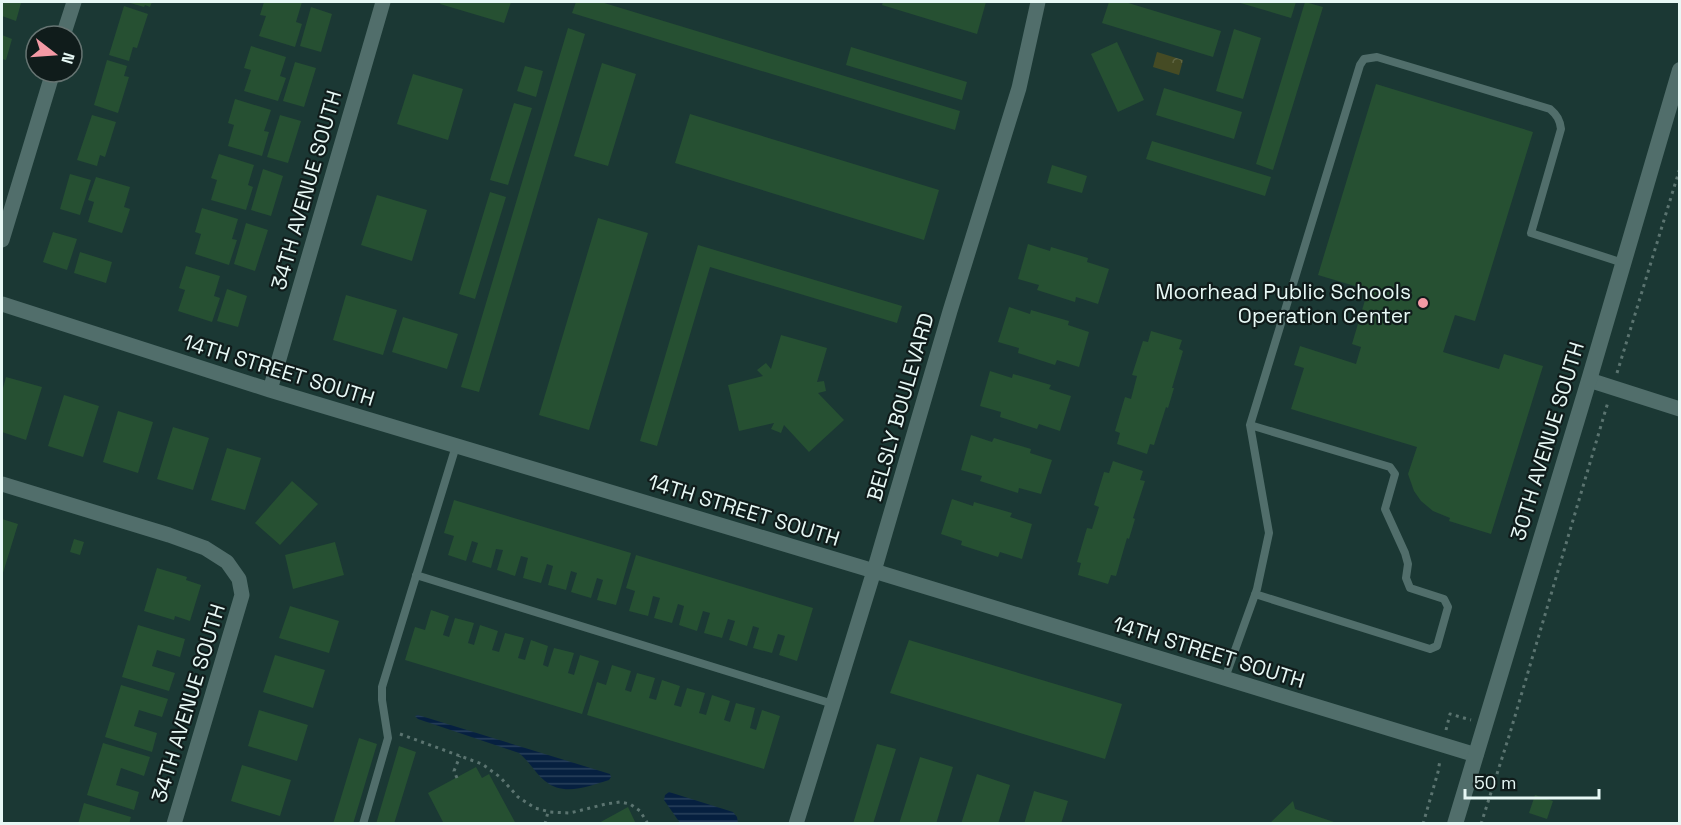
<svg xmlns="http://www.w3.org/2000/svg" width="1681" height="825" viewBox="0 0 1681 825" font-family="'Space Grotesk',sans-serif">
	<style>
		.park { fill: url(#park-crowns) }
		.water { fill: url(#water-rules) }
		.building { fill: #265032 }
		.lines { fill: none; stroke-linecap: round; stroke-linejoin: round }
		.path { stroke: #5b7470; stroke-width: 3; stroke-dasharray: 3 4.5; stroke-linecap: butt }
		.service { stroke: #516e6b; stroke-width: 8 }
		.minor { stroke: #516e6b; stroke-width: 15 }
		.tertiary { stroke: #516e6b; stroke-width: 16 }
		.poi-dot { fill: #f49aa5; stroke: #101c1b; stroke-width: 2 }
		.labels { text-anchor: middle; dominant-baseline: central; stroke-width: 4.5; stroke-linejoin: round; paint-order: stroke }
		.street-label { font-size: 21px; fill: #e7f8f5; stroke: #101c1b }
		.poi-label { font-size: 21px; fill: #e7f8f5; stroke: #101c1b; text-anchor: end }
	</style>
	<defs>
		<pattern id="park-crowns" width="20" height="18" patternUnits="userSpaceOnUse" patternTransform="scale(1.5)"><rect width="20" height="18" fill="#454b24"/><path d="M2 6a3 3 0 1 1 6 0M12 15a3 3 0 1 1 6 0" fill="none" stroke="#606644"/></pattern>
		<pattern id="water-rules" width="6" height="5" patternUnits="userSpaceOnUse" patternTransform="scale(1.5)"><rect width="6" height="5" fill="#062040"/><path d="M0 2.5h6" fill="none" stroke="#2a415c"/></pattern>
	</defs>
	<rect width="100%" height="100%" fill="#1b3834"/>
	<path class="park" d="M1157 52 1183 60 1179 75 1153 67Z"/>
	<path class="water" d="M418 715 610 774 611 777 609 780C589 786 564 797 545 781 535 773 530 762 519 753L418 719 415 716Z
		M669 792 733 812 737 817 738 823H680L664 800 665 795Z"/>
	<path class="building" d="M2 2 21 3 16 21 2 16Z
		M127 2H152L150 7 145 5 144 7Z
		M264 2H302L296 22 302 24 295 47 259 36 266 16 260 15Z
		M441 2H511L504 23 440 4Z
		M576 2H601L960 111 955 130 572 13Z
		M883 2H986L977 34 882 5Z
		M1109 2H1125L1221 31 1213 57 1102 23Z
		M1237 2H1296L1291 18Z
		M1305 2 1323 7 1273 170 1256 164Z
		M124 6 148 14 137 48 133 47 129 61 109 55Z
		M311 7 332 14 321 52 300 46Z
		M568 28 585 34 479 392 461 387Z
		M1234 29 1261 38 1243 99 1216 91Z
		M2 35 12 39 6 60 2 59Z
		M1117 42 1144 100 1118 112 1091 54Z
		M251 46 286 57 280 76 286 78 278 101 244 91 251 70 244 68Z
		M851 47 967 82 962 100 846 65Z
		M107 60 127 66 124 76 129 77 118 113 94 105Z
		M295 62 316 68 304 107 283 101Z
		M602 63 636 74 608 166 574 156Z
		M525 66 543 71 536 97 517 91Z
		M413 74 463 89 448 140 397 124Z
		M1376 84 1533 132 1475 321 1455 315 1443 352 1499 369 1504 354 1543 366 1491 534 1449 521 1450 518 1433 511 1421 501 1414 491 1408 474 1417 447 1291 409 1304 368 1294 365 1300 346 1356 364 1361 347 1352 344 1368 290 1318 275Z
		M1164 88 1242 112 1234 139 1156 115Z
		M235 99 271 110 264 131 269 132 262 156 228 146 234 125 228 123Z
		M514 103 532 108 508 185 490 180Z
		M690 114 939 190 924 240 675 163Z
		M92 115 116 122 105 157 100 155 97 166 77 160Z
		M280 115 301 121 288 163 267 157Z
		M1152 141 1271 177 1265 196 1146 159Z
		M219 154 254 165 248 185 253 187 246 210 211 200 217 180 211 178Z
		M1052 165 1087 176 1082 193 1047 183Z
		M263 169 283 176 271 216 251 210Z
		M70 174 91 180 80 215 60 209Z
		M96 177 130 187 124 207 130 209 122 233 88 222 94 202 88 200Z
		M490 192 506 197 475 299 459 294Z
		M377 195 427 210 412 261 361 245Z
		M202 208 238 219 232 239 237 240 229 265 195 254 201 234 195 232Z
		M598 218 648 233 589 430 539 415Z
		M246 223 268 230 255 271 234 264Z
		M53 232 77 239 67 270 43 262Z
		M1028 244 1050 251 1051 247 1088 258 1087 262 1109 269 1098 304 1076 297 1075 302 1037 290 1039 285 1018 279Z
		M698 245 902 306 897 323 710 267 657 446 640 441Z
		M80 252 112 262 106 283 74 273Z
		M186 266 220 276 214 296 220 298 212 322 178 311 185 290 179 288Z
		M227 289 247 296 238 327 217 321Z
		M346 295 397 310 383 355 333 340Z
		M1009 307 1030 314 1031 310 1069 321 1068 325 1089 332 1079 367 1057 360 1055 365 1018 353 1019 348 998 342Z
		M403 317 458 334 447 369 392 352Z
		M1151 331 1182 340 1179 349 1183 351 1172 388H1174L1168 408 1166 407 1154 445 1150 444 1147 454 1117 444 1120 433 1115 431 1125 397 1131 399 1137 376 1132 375 1143 341 1148 342Z
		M781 335 827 348 817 382 824 381 826 391 818 393 844 420 809 452 784 425 781 433 771 429 774 423 739 431 728 385 763 376 757 370 766 363 771 369Z
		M990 371 1012 378 1013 374 1051 385 1049 389 1071 396 1060 431 1039 424 1037 429 1000 417 1001 412 980 406Z
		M6 377 42 387 26 440 2 432V392Z
		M64 395 99 406 83 457 48 446Z
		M118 411 153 422 138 473 103 462Z
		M173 427 209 438 193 490 157 479Z
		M971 435 992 442 994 438 1031 449 1030 453 1052 460 1041 494 1019 488 1018 493 980 481 982 476 961 470Z
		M227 448 261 458 245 510 211 500Z
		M1113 461 1143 471 1140 480 1145 481 1133 518 1135 519 1129 539 1127 538 1116 576 1111 575 1108 584 1078 575 1081 563 1077 562 1087 528 1092 529 1099 507 1094 505 1104 472 1109 473Z
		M292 481 318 504 280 545 255 523Z
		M952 499 973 506 974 502 1012 513 1010 517 1032 524 1022 559 1000 552 998 557 961 545 962 541 941 534Z
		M454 500 631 553 616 605 597 600 603 580 597 578 591 598 571 592 577 573 571 571 566 590 548 585 553 566 547 564 541 583 523 578 528 558 521 556 515 576 497 570 503 550 496 549 491 568 472 562 478 543 472 541 466 561 448 555 454 536 444 533Z
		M2 519 18 524 2 576Z
		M74 539 84 542 80 555 70 552Z
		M335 542 344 575 293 589 285 555Z
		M636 555 813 608 797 661 779 655 785 636 778 634 772 653 753 648 759 628 753 626 747 646 729 640 735 621 728 619 722 638 704 633 710 613 703 611 697 631 679 625 684 606 678 604 672 623 654 618 660 598 653 596 648 616 629 611 635 591 626 588Z
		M157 568 187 577 186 580 201 585 190 621 175 616 174 620 144 611Z
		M290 606 339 621 329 653 279 638Z
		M431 610 449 616 443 635 449 637 455 618 474 623 468 643 474 645 480 625 498 631 492 650 499 652 505 633 524 638 518 658 525 660 531 640 548 646 543 665 548 667 554 648 574 653 568 673 574 675 580 655 599 661 582 714 405 660 415 627 425 630Z
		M138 625 185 639 180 657 157 650 152 666 175 673 169 691 122 677Z
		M909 640 1122 704 1105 759 890 693Z
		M275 655 325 670 313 708 263 692Z
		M612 665 631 671 625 690 631 692 637 673 655 678 649 698 656 700 662 680 680 686 674 705 681 707 687 688 705 693 699 713 706 715 712 695 730 701 724 720 730 722 736 703 755 708 750 728 756 730 762 710 780 716 764 769 587 715 597 682 606 685Z
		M121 685 168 699 162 717 139 710 134 726 157 733 152 752 105 737Z
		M259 710 308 725 297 761 248 746Z
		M359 738 377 744 353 824H333Z
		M103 743 150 757 144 776 121 768 116 785 139 792 134 810 87 795Z
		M877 744 896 749 873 824H853Z
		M399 746 416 752 394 824H376Z
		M920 757 953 767 936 824H899Z
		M242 765 291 780 280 816 231 801Z
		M476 767 482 778 489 774 516 824H444L428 793Z
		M977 774 1010 785 998 824H961Z
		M1034 791 1068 801 1061 824H1024Z
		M1535 795 1553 801 1547 819 1529 813Z
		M1293 801 1295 809 1340 824H1269Z
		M84 803 131 817 129 824H78Z
		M628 807 636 824H597Z"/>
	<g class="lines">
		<path class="path" d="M1617 373 1680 168
			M1446 730 1450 714 1471 720
			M400 734 482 764 500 777 518 797 535 808 550 812 570 813 606 804 620 802 630 804 640 811 648 824
			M457 778 454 771 460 756
			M545 824 548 812
			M1423 824 1438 772 1440 760
			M1481 824 1510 733 1608 402"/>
		<path class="service" d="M1250 425 1390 467 1395 474 1385 509 1405 553 1408 564 1406 578 1410 588 1444 599 1448 607 1437 646 1430 649 1255 594
			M416 575 833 704
			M1225 678 1257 589 1269 533 1250 425 1360 65 1364 59 1377 57 1550 109C1557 115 1560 120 1561 129L1531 233 1623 263
			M363 824 388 738 382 700V687L456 446"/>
		<path class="minor" d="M63 36 74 2
			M2 240 53 72
			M2 304 270 390 874 571 1476 755
			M1589 380 1680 409
			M270 390 383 2
			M2 484 169 535 205 548 227 562 239 579 242 595 174 824
			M796 824 874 571 950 311 1019 88 1038 2"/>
		<path class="tertiary" d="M1455 824 1589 380 1680 70"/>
	</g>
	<circle class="poi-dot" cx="1423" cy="303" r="6"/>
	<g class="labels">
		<g class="street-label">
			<text transform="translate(306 190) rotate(-74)">34TH AVENUE SOUTH</text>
			<text transform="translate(279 370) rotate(17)">14TH STREET SOUTH</text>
			<text transform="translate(900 407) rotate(-74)">BELSLY BOULEVARD</text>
			<text transform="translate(1547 441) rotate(-73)">30TH AVENUE SOUTH</text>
			<text transform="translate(744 510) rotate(17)">14TH STREET SOUTH</text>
			<text transform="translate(1209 652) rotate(17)">14TH STREET SOUTH</text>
			<text transform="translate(188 703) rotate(-73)">34TH AVENUE SOUTH</text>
		</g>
		<g class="poi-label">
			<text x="1411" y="291">Moorhead Public Schools<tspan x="1411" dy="24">Operation Center</tspan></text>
		</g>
	</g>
	<rect width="1681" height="825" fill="none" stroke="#e7f8f5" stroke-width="6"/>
	<g transform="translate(54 54) rotate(107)"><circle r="28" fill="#101c1b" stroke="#667472" stroke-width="1.5"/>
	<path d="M0-4.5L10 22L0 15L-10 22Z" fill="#f49aa5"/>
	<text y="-9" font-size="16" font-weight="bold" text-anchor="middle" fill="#e7f8f5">N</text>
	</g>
	<path d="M1465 789v9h134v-9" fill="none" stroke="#e7f8f5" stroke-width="3"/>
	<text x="1474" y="789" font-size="18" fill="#e7f8f5" stroke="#101c1b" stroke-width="4.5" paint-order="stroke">50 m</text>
</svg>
